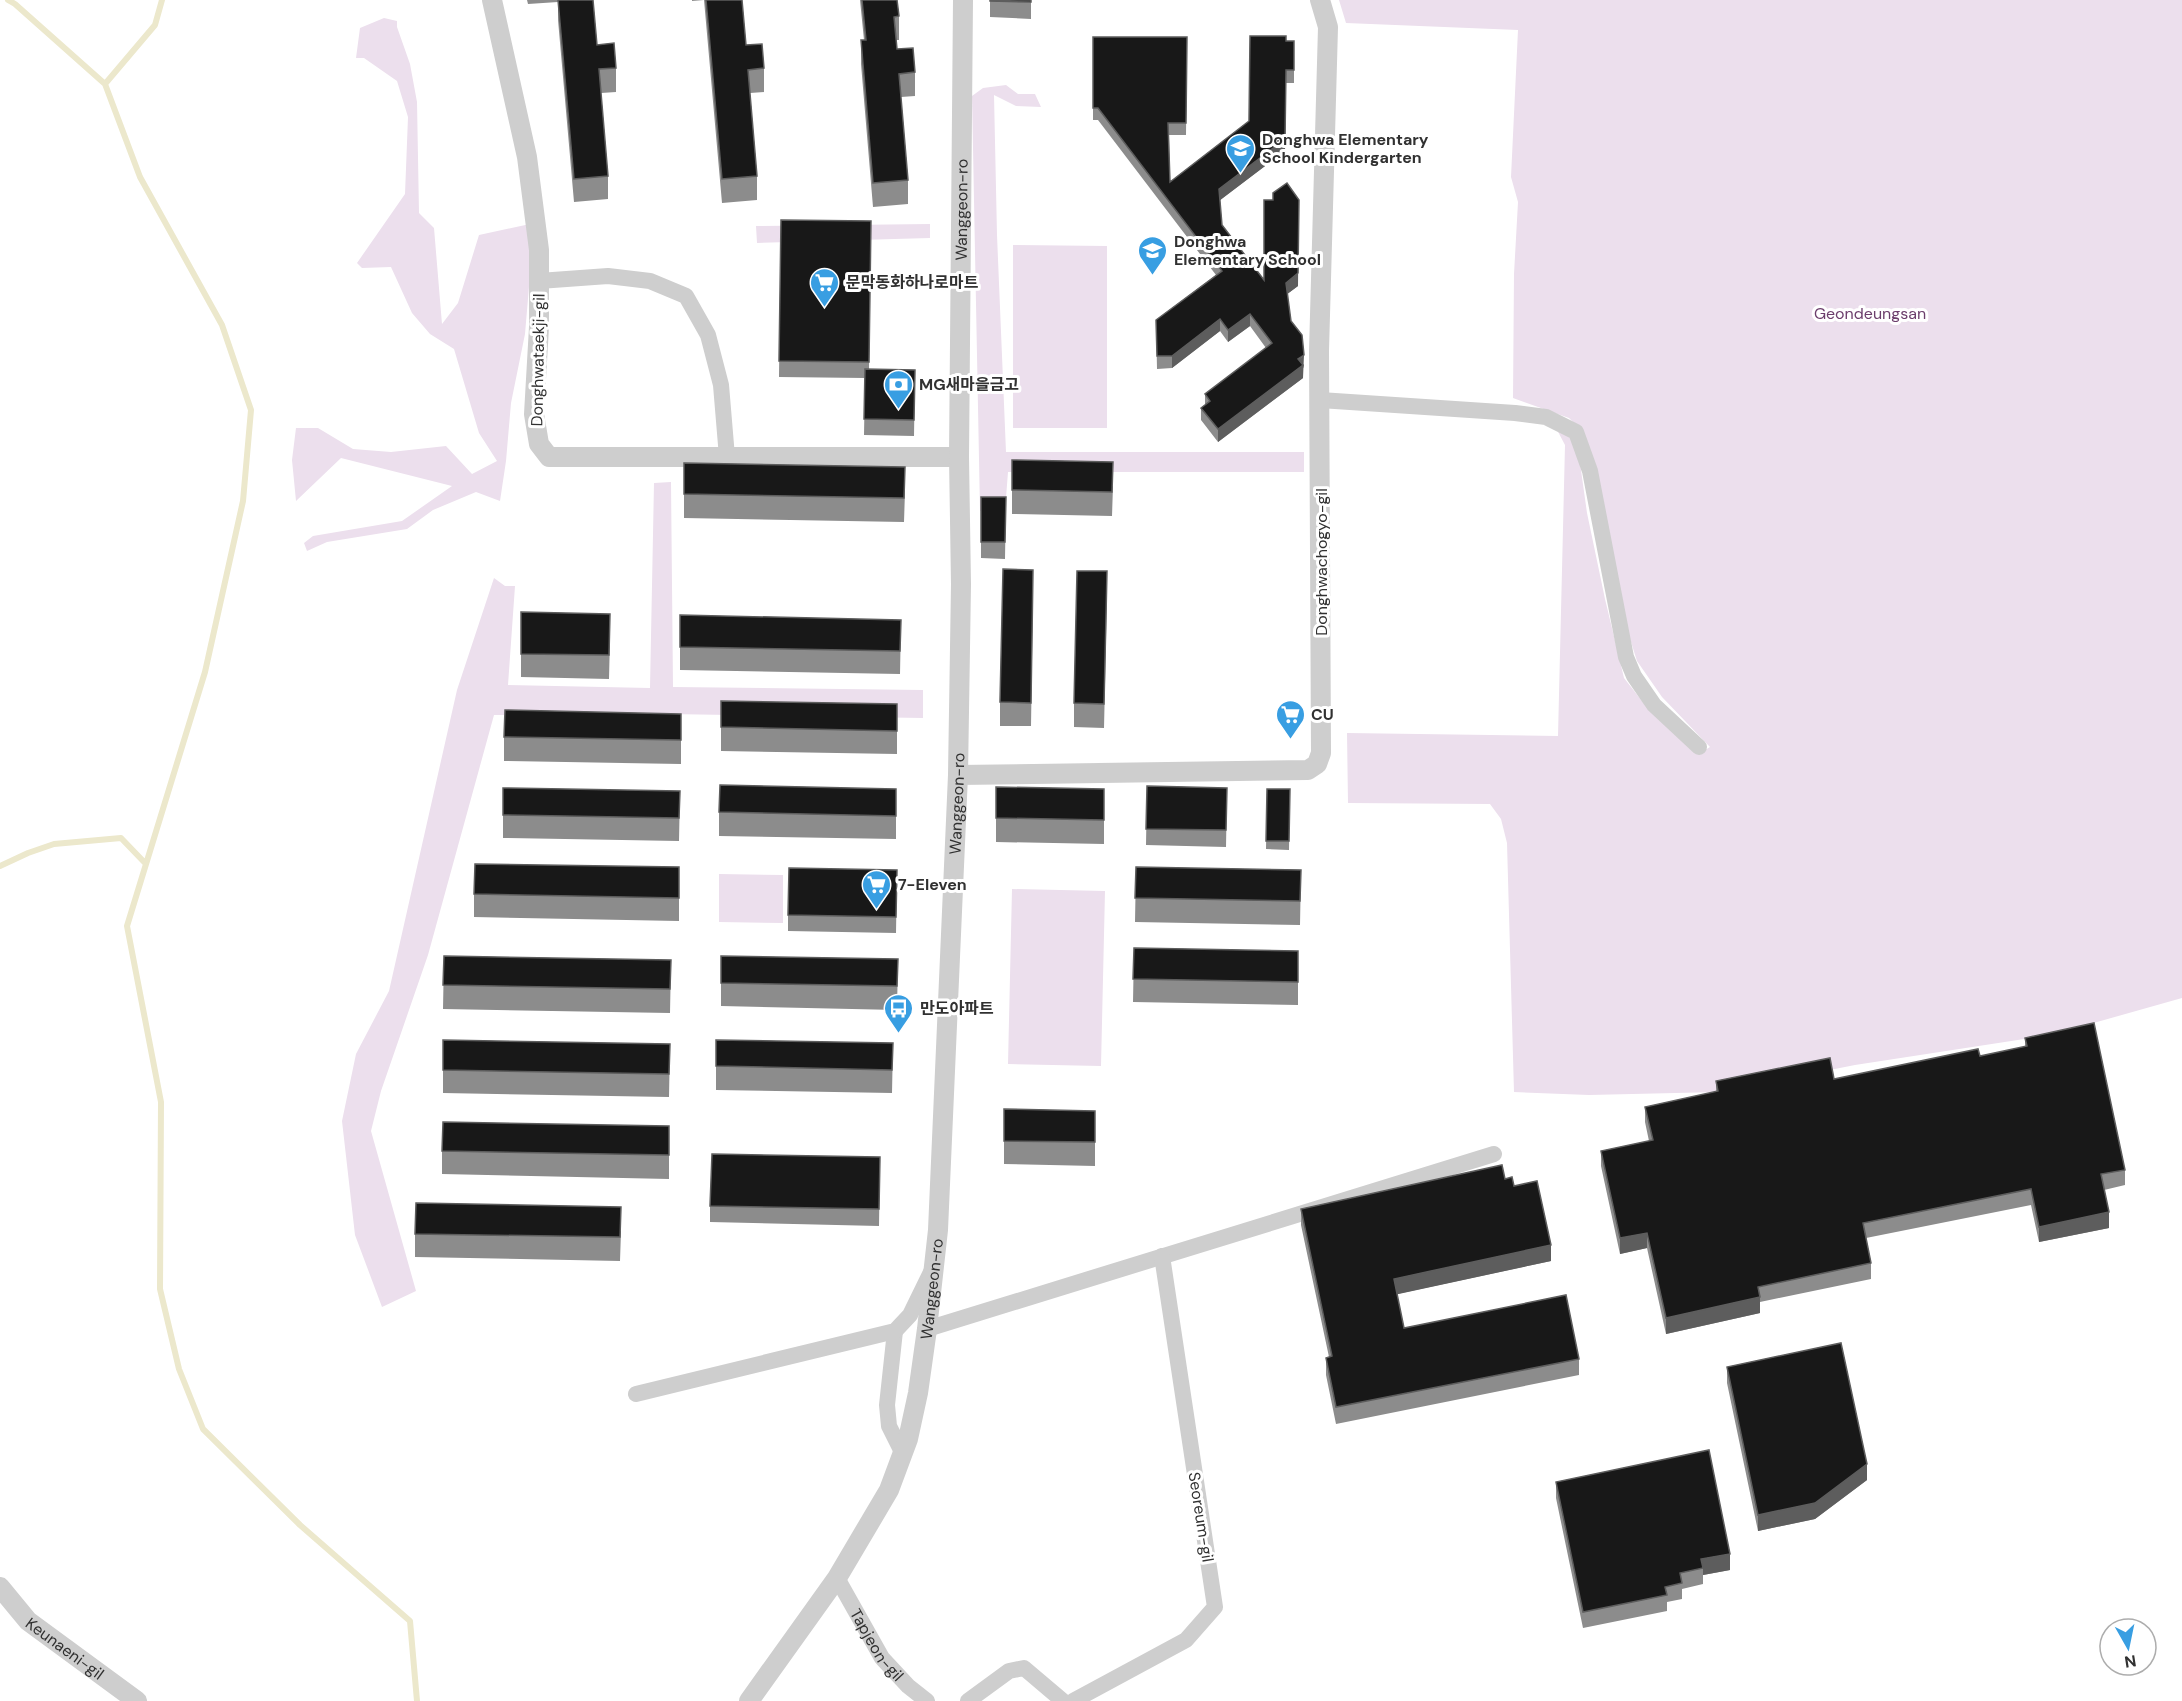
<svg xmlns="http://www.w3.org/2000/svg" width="2182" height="1701" viewBox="0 0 2182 1701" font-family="'DM Sans','Noto Sans KR',sans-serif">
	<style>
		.green { fill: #ecdfed }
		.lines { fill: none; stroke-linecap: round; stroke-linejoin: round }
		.stream { stroke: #ece8cc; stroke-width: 6 }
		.minor { stroke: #cecece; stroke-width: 16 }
		.tertiary { stroke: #cecece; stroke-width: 20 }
		.wall { fill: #8c8c8c }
		.shaded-wall { fill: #5d5d5d }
		.building { fill: #181818; stroke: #5d5d5d; stroke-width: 1.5 }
		.labels { text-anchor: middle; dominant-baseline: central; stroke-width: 6; stroke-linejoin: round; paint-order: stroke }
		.poi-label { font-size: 16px; font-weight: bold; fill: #313131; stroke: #fff; text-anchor: start }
		.street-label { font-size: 16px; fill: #313131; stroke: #fff }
		.park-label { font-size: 16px; fill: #6c3e6c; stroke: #fff }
	</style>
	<rect width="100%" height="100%" fill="#fff"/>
	<path class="green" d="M1339 0H2182V998L2051 1035 1855 1065 1719 1092 1589 1095 1514 1092 1507 843 1501 819 1490 804 1348 803 1347 733 1558 736 1565 445 1555 426 1571 438 1580 463 1587 513 1605 599 1624 678 1649 710 1700 753 1710 747 1662 697 1637 661 1625 623 1577 426 1569 418 1513 398 1514 274 1518 202 1511 177 1518 30 1346 23Z
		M384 18 397 21V27L410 64 417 102 419 213 434 228 442 324 458 303 479 235 530 224V275L525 334 511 403 506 461 500 501 476 492 433 510 407 529 327 542 307 551 304 543 313 536 402 521 452 486 341 458 296 501 292 460 296 428H318L353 449 391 452 446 446 472 474 497 461 479 433 454 349 430 334 412 313 391 267 362 268 357 263 405 194 408 117 397 81 364 58H356L360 28Z
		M1006 85 1018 94H1035L1041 107 1016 106 994 95 997 235 1006 452H1304V472H1008L1005 511H980L972 96 983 88Z
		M930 224V238L757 243 756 226Z
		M1013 245 1107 246V428H1013Z
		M671 482 673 687 923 690V718L666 714 494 715 428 955 381 1091 371 1131 416 1291 382 1307 355 1235 342 1121 356 1054 389 991 457 690 494 578 505 586H515L508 685 650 688 654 483Z
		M719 874 783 875V923L719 922Z
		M1012 889 1105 891 1101 1066 1008 1064Z"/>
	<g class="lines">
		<path class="stream" d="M8 0 15 4 105 84 140 177 222 325 251 410 243 501 205 672 127 926 161 1102 160 1289 179 1369 203 1429 300 1525 410 1621 417 1701
			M105 84 155 25 162 0
			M0 866 28 853 54 844 121 838 146 864"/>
		<g class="minor">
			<path d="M539 281 608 276 650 281 686 296 708 335 721 385 727 457"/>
			<path d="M1320 400 1515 413 1546 417 1576 432 1590 471 1626 657 1634 676 1654 705 1699 747"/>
			<path d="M927 1329 1494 1154"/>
			<path d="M895 1331 887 1405 889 1426 903 1454"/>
			<path d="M636 1394 895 1331 910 1315 931 1272"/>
			<path id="s1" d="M837 1578 882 1658 908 1686 927 1701"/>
			<path d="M968 1701 1009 1671 1024 1668 1063 1701"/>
			<path d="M1073 1701 1186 1640 1215 1607 1162 1256"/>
		</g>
		<g class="tertiary">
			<path d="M492 0 527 157 539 250V327L534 414 539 444 549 457H959"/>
			<path d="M958 775 1308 770 1317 764 1321 753 1319 351 1328 27 1320 0"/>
			<path id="s2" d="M0 1587 28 1621 137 1701"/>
			<path id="s3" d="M749 1701 837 1578 889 1490 908 1439 918 1393 927 1329 938 1230 958 775 961 584 959 457 963 0"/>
		</g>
	</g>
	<path class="wall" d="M527 0H593L597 45 616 68V92L601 93 608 176V199L574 202 558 20V2L528 4Z
		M692 0H742L746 45 764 68V92L750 93 757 176V200L722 203 704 0 692 1Z
		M860 0H897L899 16V40H896L897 49 915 72V96L901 97 908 180V204L873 207 861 64V40H864Z
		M990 0H1031V19L990 17Z
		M1093 37H1187L1186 135H1169L1170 182 1249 121 1286 41H1294V83H1286L1285 151 1220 200 1222 225 1264 280 1298 286 1287 294 1291 321 1304 367 1303 368V378L1218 442 1201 420V408L1205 405V394L1266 348 1250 326 1228 342 1220 331 1172 368 1157 369 1156 320 1216 275 1098 120H1093Z
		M781 220 871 221 869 369 915 370 914 436 864 435 865 378 779 377Z
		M1113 486 1112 516 1012 514V490Z
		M905 491 904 522 684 518V494Z
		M981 497H1006L1005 559 981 558Z
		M1033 594 1031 726H1000V702Z
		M1107 595 1104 728 1074 727V703Z
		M901 620 900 674 680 670V647Z
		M610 638 609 679 521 677V654Z
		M681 714V764L504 761V737Z
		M721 727 897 728V754L721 751Z
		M1147 786 1227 788 1226 847 1146 845Z
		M1104 789V844L996 842V818Z
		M1267 789H1290L1289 850 1266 849Z
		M680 791 679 841 503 838V815Z
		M719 812 896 813V839L719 836Z
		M679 867V921L474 917V894Z
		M1136 867 1301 870 1300 925 1135 922Z
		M897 870 896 933 788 931V915Z
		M1134 948 1298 951V1005L1133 1002Z
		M444 956 671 960 670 1013 443 1009Z
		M721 956 898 959 897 1010 721 1006Z
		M2025 1038 2125 1170V1185L2104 1190 2109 1228 2039 1242 2031 1205 1866 1238 1871 1263V1279L1760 1302V1313L1666 1334 1647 1248 1620 1254 1601 1166V1151L1649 1141 1645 1122V1107L1716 1092V1081L1834 1079 1980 1056 2025 1047Z
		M443 1040 670 1044 669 1097 443 1093Z
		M716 1040 893 1043 892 1093 716 1090Z
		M1004 1109 1095 1111V1166L1004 1164Z
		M669 1126V1179L442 1174V1151Z
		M880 1157 879 1226 710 1222V1206Z
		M1514 1186 1551 1261 1397 1294 1404 1328 1579 1359V1375L1336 1424 1326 1375V1358L1329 1357 1301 1225V1209Z
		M621 1231 620 1261 415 1257V1234Z
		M1727 1367 1867 1480 1815 1519 1758 1531 1727 1383Z
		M1556 1482 1730 1570 1703 1575V1584L1682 1589V1599L1667 1602V1611L1583 1628 1556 1498Z"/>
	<path class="shaded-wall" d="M1286 70 1285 151 1219 201V189Z
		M1299 200 1298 286 1286 295V283Z
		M1250 314V326L1228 342V330Z
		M1220 319V331L1172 368V356Z
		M1304 355 1303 378 1218 442V429Z
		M2109 1212V1228L2039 1242V1227Z
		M1647 1233V1248L1620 1254V1238Z
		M1551 1245V1261L1394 1295V1279Z
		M1760 1297V1313L1666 1334V1318Z
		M1867 1464V1480L1815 1519 1758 1531V1515Z
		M1730 1554V1570L1703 1575V1568L1701 1559Z"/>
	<path class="building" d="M558 0H593L597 45 614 43 616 68 599 69 608 176 574 179Z
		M706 0H742L746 45 762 44 764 68 748 70 757 176 722 179Z
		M862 0H897L899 16 894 17 897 49 913 48 915 72 899 74 908 180 873 183 861 40H866Z
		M990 0H1031V2L990 1Z
		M1250 36H1286V41H1294V70H1286L1285 139 1219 189 1222 225 1264 280V200H1273V193L1287 183 1299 200 1298 273 1286 283 1291 321 1302 335 1304 355 1298 359 1303 365 1218 429 1201 408 1210 401 1205 394 1272 343 1250 314 1228 330 1220 319 1172 356H1157L1156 320 1222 271 1098 108H1093V37H1187L1186 123H1168L1170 182 1249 121Z
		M781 220 871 221 869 362 779 361Z
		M865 369 915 370 914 420 864 419Z
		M1012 460 1113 462 1112 492 1012 490Z
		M684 463 905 467 904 498 684 494Z
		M981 497H1006L1005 542H981Z
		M1003 569 1033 570 1031 703 1000 702Z
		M1077 571H1107L1104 704 1074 703Z
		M521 612 610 614 609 655 521 654Z
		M680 615 901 620 900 651 680 647Z
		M721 701 897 704V731L721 727Z
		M505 710 681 714V740L504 737Z
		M720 785 896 789V816L719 812Z
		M1147 786 1227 788 1226 830 1146 829Z
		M996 787 1104 789V820L996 818Z
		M503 788 680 791 679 818 503 815Z
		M1267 789H1290L1289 841H1266Z
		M475 864 679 867V898L474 894Z
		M1136 867 1301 870 1300 901 1135 898Z
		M789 868 897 870 896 917 788 915Z
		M1134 948 1298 951V982L1133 979Z
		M444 956 671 960 670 989 443 985Z
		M721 956 898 959 897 986 721 983Z
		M2094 1023 2125 1170 2101 1174 2109 1212 2039 1227 2031 1189 1863 1223 1871 1263 1758 1287 1760 1297 1666 1318 1647 1233 1620 1238 1601 1151 1653 1140 1645 1107 1718 1091 1716 1081 1830 1058 1834 1079 1978 1049 1980 1056 2027 1046 2025 1038Z
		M443 1040 670 1044 669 1074 443 1070Z
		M716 1040 893 1043 892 1070 716 1066Z
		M1004 1109 1095 1111V1142L1004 1141Z
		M443 1122 669 1126V1155L442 1151Z
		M712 1154 880 1157 879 1209 710 1206Z
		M1502 1165 1505 1179 1512 1177 1514 1186 1537 1181 1551 1245 1394 1279 1404 1328 1566 1295 1579 1359 1336 1407 1326 1358 1332 1356 1301 1209Z
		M416 1203 621 1207 620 1237 415 1234Z
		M1841 1343 1867 1464 1815 1503 1758 1515 1727 1367Z
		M1709 1450 1730 1554 1701 1559 1703 1568 1680 1573 1682 1583 1665 1587 1667 1595 1583 1612 1556 1482Z"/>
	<defs>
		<symbol id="school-pin" viewBox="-11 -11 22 30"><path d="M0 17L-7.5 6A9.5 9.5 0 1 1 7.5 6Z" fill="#389ee2" stroke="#fff"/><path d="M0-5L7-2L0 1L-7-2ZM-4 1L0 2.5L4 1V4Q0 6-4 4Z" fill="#fff"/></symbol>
		<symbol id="supermarket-pin" viewBox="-11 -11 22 30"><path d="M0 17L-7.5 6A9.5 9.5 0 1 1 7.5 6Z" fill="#389ee2" stroke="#fff"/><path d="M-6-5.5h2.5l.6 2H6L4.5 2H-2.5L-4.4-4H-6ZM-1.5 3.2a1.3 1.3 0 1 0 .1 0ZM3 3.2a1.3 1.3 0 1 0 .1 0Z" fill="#fff"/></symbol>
		<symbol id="bank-pin" viewBox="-11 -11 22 30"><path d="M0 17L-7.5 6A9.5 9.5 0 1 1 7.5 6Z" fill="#389ee2" stroke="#fff"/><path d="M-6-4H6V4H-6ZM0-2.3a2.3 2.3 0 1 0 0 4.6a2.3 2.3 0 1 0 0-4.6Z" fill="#fff"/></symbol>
		<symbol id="bus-pin" viewBox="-11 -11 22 30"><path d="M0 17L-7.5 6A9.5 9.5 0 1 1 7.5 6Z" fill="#389ee2" stroke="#fff"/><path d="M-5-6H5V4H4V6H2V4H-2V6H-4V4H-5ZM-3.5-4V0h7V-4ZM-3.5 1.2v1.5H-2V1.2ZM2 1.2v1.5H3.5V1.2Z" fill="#fff"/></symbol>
	</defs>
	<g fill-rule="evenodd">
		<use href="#school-pin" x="1224" y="132" width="33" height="45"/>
		<use href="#school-pin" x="1136" y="234" width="33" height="45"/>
		<use href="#supermarket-pin" x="808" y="266" width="33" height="45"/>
		<use href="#bank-pin" x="882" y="368" width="33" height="45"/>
		<use href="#supermarket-pin" x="1274" y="698" width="33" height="45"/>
		<use href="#supermarket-pin" x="860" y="868" width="33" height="45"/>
		<use href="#bus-pin" x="882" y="992" width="33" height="45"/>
	</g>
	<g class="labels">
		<g class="poi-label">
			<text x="1262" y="139">Donghwa Elementary<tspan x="1262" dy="18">School Kindergarten</tspan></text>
			<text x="1174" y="241">Donghwa<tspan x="1174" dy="18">Elementary School</tspan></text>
			<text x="846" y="282">문막동화하나로마트</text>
			<text x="919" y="384">MG새마을금고</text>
			<text x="1311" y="714">CU</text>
			<text x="898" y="884">7-Eleven</text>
			<text x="920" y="1008">만도아파트</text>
		</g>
		<g class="street-label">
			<text stroke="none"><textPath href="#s3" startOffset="1540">Wanggeon-ro</textPath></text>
			<text transform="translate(538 360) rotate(-89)">Donghwataekji-gil</text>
			<text transform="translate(1321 562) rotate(-90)">Donghwachogyo-gil</text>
			<text stroke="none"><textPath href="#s3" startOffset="946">Wanggeon-ro</textPath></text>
			<text stroke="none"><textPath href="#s3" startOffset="460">Wanggeon-ro</textPath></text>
			<text transform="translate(1201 1517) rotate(81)">Seoreum-gil</text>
			<text stroke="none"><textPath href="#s1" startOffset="78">Tapjeon-gil</textPath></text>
			<text stroke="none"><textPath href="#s2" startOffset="90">Keunaeni-gil</textPath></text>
		</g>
		<g class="park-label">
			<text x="1870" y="313">Geondeungsan</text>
		</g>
	</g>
	<g transform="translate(2128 1647) rotate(171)"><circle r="28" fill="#ffffff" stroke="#adadad" stroke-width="1.5"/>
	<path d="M0-4.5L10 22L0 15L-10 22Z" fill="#389ee2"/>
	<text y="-9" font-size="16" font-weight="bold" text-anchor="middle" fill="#313131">N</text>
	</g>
</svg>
